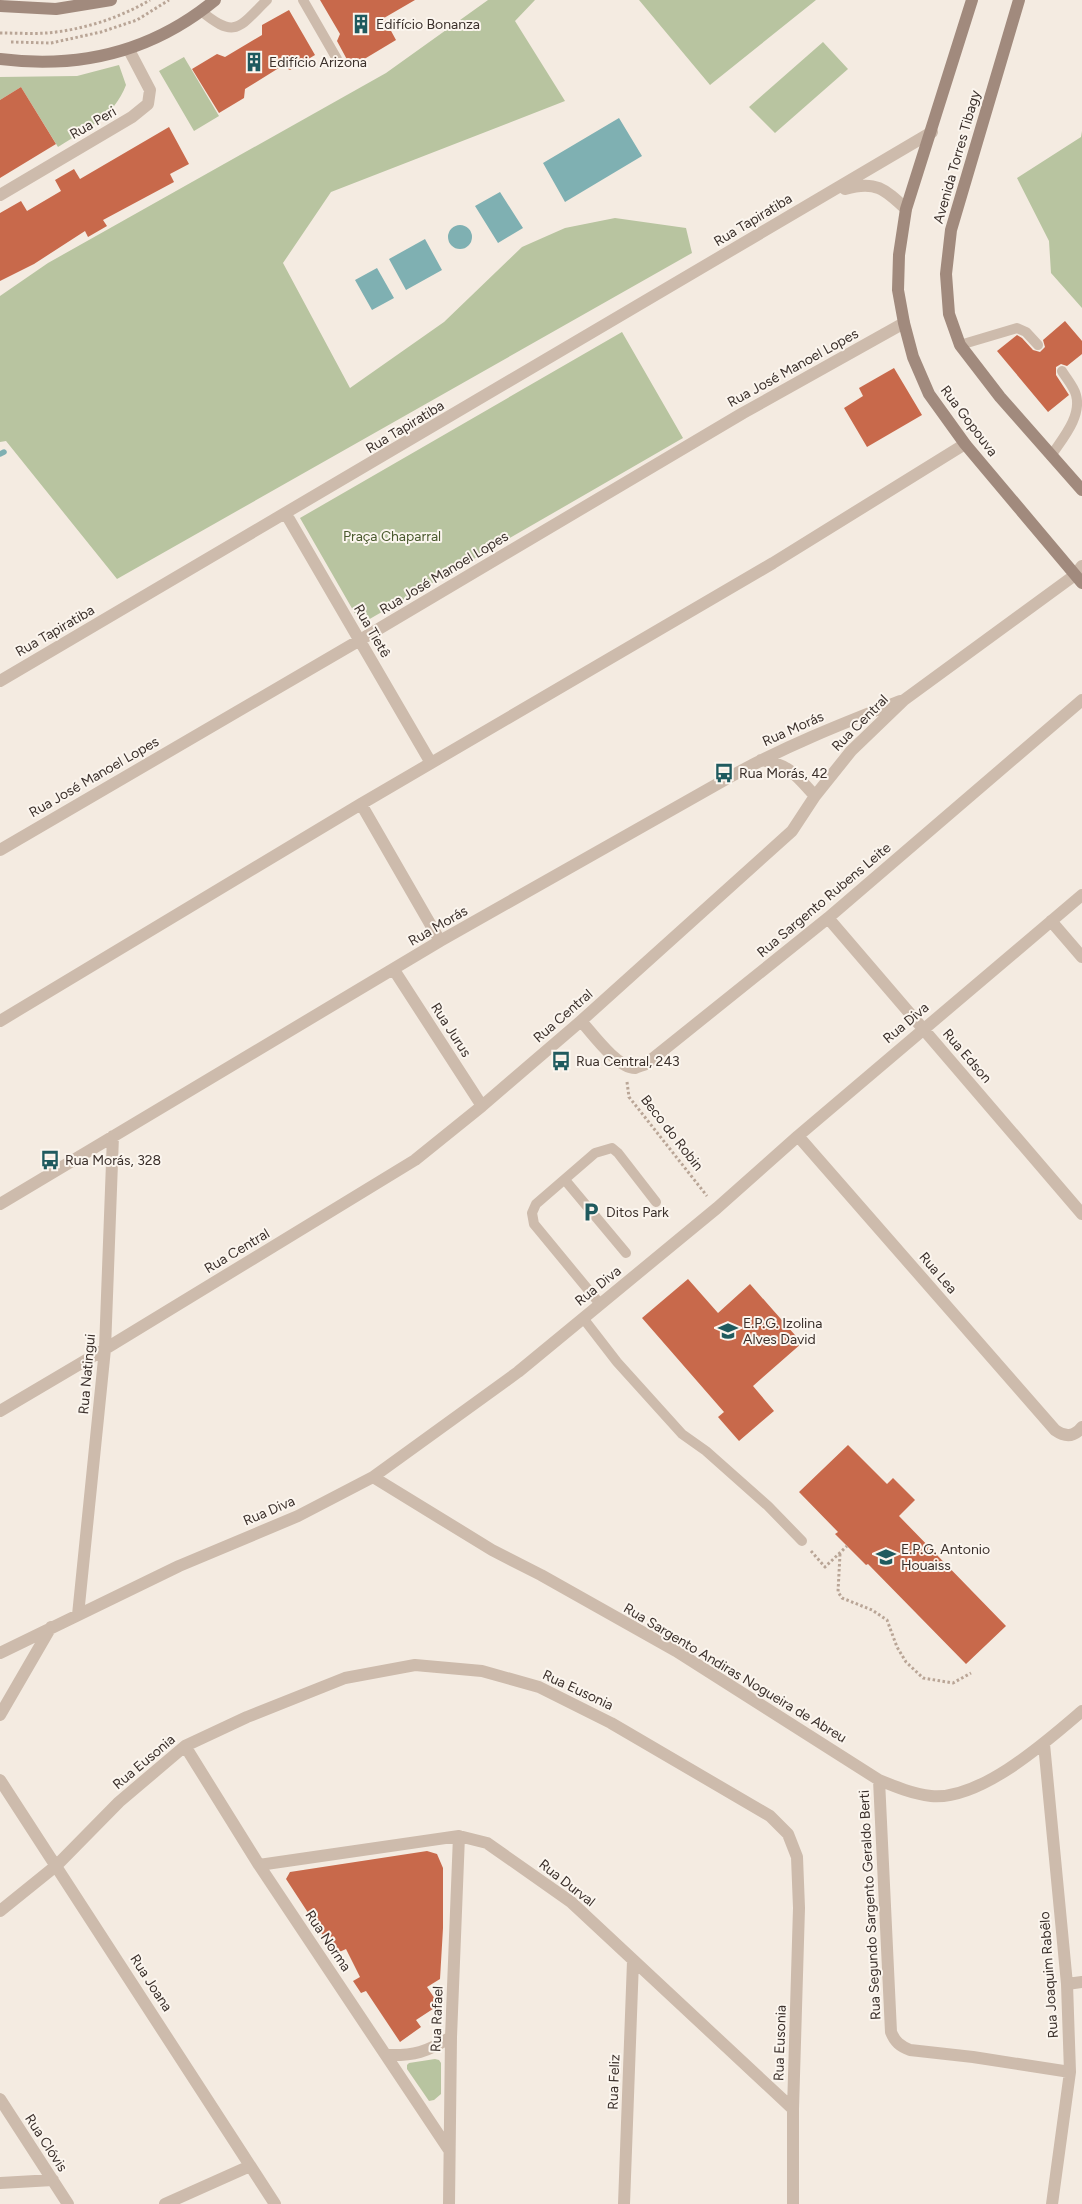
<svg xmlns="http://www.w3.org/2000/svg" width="1082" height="2204" viewBox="0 0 1082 2204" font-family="Figtree,sans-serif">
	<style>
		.green { fill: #b8c4a0 }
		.water { fill: #7fb0b2 }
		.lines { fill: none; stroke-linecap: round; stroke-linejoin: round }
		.stream { stroke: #7fb0b2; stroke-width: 5.5 }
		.building { fill: #c8694b }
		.path { stroke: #b9a596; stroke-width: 3; stroke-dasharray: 2.5 2.5; stroke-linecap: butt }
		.lane { stroke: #cdbbac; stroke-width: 10 }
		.street { stroke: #cdbbac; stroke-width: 12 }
		.secondary { stroke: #a18a7d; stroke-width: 12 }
		.labels { text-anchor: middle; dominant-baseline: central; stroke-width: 4; stroke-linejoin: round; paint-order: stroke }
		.poi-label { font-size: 14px; fill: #3b302b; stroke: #fbf5ee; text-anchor: start }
		.street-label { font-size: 14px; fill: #3b302b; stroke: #fbf5ee }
		.park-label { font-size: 14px; fill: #4a5a2e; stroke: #fbf5ee }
	</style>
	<rect width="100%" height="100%" fill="#f4ebe1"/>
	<path class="green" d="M488 0H535L515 21 565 101 331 192 283 263 350 388 444 322 522 247 565 228 615 218 686 228 692 253 117 579 6 441 0 442V296L48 263 386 73Z
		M639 0H816L710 85Z
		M823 42 848 69 775 133 749 107Z
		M184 57 219 116 194 131 159 71Z
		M119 65 126 85C114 117 86 129 58 147L21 87 0 100V77L77 76Z
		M1082 131V308L1051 273 1049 241 1017 178 1081 137Z
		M622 332 683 438 361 624 300 518Z
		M435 2059 439 2060 441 2063V2094L434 2100 429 2101 407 2069V2065L409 2063Z"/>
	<path class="water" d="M619 118 642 156 565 202 543 163Z
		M500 192 523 228 498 243 475 206Z
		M448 237a12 12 0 1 1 24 0a12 12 0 1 1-24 0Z
		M425 239 442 270 406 290 389 259Z
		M377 268 394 298 372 310 355 280Z"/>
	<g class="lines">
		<path class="stream" d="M0 454 4 452"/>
	</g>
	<path class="building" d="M320 0H415L384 18 396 40 351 67 337 41 340 34Z
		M289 10 315 55 290 70 282 66 245 89 244 98 219 113 192 69 217 54 225 57 262 35V25Z
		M21 87 56 144 0 178V100Z
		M169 127 189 164 170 174 174 182 103 220 107 226 88 237 85 231 34 264 0 281V213L21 201 27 211 61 191 55 180 74 169 80 179Z
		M1065 321 1082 341V354L1067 366 1061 364 1056 367V375L1069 395 1048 412 997 351 1017 335 1022 338 1033 350 1040 352 1045 347 1043 340Z
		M894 368 922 415 867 447 844 408 863 396 859 388Z
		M688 1279 718 1313 750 1284 802 1343 753 1386 774 1411 739 1441 718 1417 724 1412 642 1318Z
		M848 1445 887 1484 893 1478 915 1500 899 1516 1006 1626 966 1664 868 1564 866 1565 835 1534 838 1532 799 1492Z
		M427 1851 437 1854 443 1868V1928L440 1979 427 1987 439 2005 416 2020 421 2027 400 2042 366 1991 361 1993 353 1981 360 1977 346 1949 335 1954 286 1879 290 1872Z"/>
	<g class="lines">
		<path class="path" d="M0 33C15 33 32 34 47 33 82 30 120 18 150 0
			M11 42 51 43 101 32 137 20 169 0
			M627 1082 629 1097 707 1196
			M811 1551 825 1567 847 1546
			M840 1554 838 1592 842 1598 872 1610 887 1620 897 1647 906 1662 923 1678 953 1683 971 1673"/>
		<path class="lane" d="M303 0 337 59
			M201 11C236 40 239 27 267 0
			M960 345 1017 328 1026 332 1038 345
			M1051 456C1062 439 1082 417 1076 395 1074 387 1066 378 1062 371
			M565 1180 626 1253
			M600 1304 534 1224 532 1213 536 1204 595 1153 612 1148 618 1153 656 1202
			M583 1318 617 1362 682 1434 706 1451 768 1506 802 1541"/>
		<path class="street" d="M845 189C875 180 885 189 906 209
			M0 195 132 117 148 104 150 90 129 50
			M286 514 431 763
			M0 681 932 132
			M761 760C790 765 796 775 815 796
			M361 804 440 941
			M0 850 360 640 743 413 904 323
			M828 918 1082 1214
			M1051 921 1082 957
			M394 970 482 1106
			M0 1021 361 804 773 563 965 444
			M581 1021C592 1033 617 1068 635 1068 638 1067 643 1065 646 1064L828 918 1082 700
			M798 1136 1055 1430C1065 1437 1074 1437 1082 1427
			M0 1204 440 941 728 778C783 747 841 724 900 701
			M0 1411 105 1349 415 1160 482 1106 581 1021 792 831 815 796 851 751 904 700 1075 575 1082 566
			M373 1477 492 1550 541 1575 676 1651 879 1780C896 1787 913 1794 931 1796 980 1801 1047 1741 1082 1711
			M78 1615 105 1349 113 1136
			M0 1653 179 1566 298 1516 373 1477 518 1372 717 1208 798 1136 1082 895
			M0 1715 51 1627
			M1044 1744 1067 1984 1070 2072 1052 2204
			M185 1746 259 1865 449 2150
			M0 1780 275 2204
			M879 1780 891 2032C895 2042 900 2046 910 2050L973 2057 1070 2072
			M259 1865 459 1836 487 1843 571 1902 793 2109
			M0 1911 57 1865 119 1802 185 1746 247 1717 345 1678 415 1665 482 1671 539 1687 611 1723 770 1816 788 1834 797 1857 799 1908 793 2109V2204
			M1067 1984 1082 1982
			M386 2055C414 2056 427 2052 451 2037
			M0 2099 68 2204
			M0 2183 53 2180
			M165 2204 250 2166
			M449 2204 451 2037 459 1836
			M624 2204 633 1961"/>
		<path class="secondary" d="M972 0 906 209 899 255 898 290 904 323 913 357 929 394 965 444 1082 583
			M1019 0 951 230 946 274 949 314 960 345 1000 397 1082 490
			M0 6 56 9 111 0
			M0 59C79 69 152 52 215 0"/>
	</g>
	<defs>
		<symbol id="building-bare" viewBox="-9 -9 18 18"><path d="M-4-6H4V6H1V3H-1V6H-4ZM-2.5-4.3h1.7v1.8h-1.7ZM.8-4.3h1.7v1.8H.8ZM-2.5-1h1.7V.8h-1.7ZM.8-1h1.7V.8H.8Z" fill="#1f5a5e" stroke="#fbf5ee" stroke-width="2.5" paint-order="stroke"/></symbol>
		<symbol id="bus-bare" viewBox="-9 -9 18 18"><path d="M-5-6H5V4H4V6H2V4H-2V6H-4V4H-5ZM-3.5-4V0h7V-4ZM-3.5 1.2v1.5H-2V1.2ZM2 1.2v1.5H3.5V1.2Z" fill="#1f5a5e" stroke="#fbf5ee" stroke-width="2.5" paint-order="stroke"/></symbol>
		<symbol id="parking-bare" viewBox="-9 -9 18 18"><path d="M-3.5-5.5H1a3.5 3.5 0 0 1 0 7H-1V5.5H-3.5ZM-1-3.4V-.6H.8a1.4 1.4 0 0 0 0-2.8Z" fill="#1f5a5e" stroke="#fbf5ee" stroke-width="2.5" paint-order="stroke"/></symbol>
		<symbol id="school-bare" viewBox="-9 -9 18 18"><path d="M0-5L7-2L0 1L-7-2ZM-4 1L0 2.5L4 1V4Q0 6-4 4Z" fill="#1f5a5e" stroke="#fbf5ee" stroke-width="2.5" paint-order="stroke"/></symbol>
	</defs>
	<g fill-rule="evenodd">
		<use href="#building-bare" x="347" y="10" width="28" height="28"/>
		<use href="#building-bare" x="240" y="48" width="28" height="28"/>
		<use href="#bus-bare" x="710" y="759" width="28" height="28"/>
		<use href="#bus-bare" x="547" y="1047" width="28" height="28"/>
		<use href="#bus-bare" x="36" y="1146" width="28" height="28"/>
		<use href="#parking-bare" x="577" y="1198" width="28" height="28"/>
		<use href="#school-bare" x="714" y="1317" width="28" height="28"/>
		<use href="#school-bare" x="872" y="1543" width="28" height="28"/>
	</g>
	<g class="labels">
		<g class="poi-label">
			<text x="376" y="24">Edifício Bonanza</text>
			<text x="269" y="62">Edifício Arizona</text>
			<text x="739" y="773">Rua Morás, 42</text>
			<text x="576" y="1061">Rua Central, 243</text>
			<text x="65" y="1160">Rua Morás, 328</text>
			<text x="606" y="1212">Ditos Park</text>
			<text x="743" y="1323">E.P.G. Izolina<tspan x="743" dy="16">Alves David</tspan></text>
			<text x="901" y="1549">E.P.G. Antonio<tspan x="901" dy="16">Houaiss</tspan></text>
		</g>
		<g class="street-label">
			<text transform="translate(93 123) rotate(-30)">Rua Peri</text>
			<text transform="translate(957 157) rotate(-74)">Avenida Torres Tibagy</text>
			<text transform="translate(753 220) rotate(-31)">Rua Tapiratiba</text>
			<text transform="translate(793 368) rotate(-29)">Rua José Manoel Lopes</text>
			<text transform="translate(969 421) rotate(53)">Rua Gopouva</text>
			<text transform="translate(405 427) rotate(-31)">Rua Tapiratiba</text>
			<text transform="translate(444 573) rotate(-31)">Rua José Manoel Lopes</text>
			<text transform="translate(55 631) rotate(-30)">Rua Tapiratiba</text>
			<text transform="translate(372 631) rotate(60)">Rua Tietê</text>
			<text transform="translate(860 723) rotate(-45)">Rua Central</text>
			<text transform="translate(793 729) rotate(-24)">Rua Morás</text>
			<text transform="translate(94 777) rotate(-30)">Rua José Manoel Lopes</text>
			<text transform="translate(824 900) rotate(-40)">Rua Sargento Rubens Leite</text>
			<text transform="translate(438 926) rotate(-30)">Rua Morás</text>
			<text transform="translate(563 1016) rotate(-41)">Rua Central</text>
			<text transform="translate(906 1023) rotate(-40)">Rua Diva</text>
			<text transform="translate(451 1030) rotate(57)">Rua Jurus</text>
			<text transform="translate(967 1056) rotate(49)">Rua Edson</text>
			<text transform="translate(672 1133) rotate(52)">Beco do Robin</text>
			<text transform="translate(237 1251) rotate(-31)">Rua Central</text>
			<text transform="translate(938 1273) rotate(49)">Rua Lea</text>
			<text transform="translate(598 1286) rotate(-39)">Rua Diva</text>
			<text transform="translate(87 1374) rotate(-85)">Rua Natingui</text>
			<text transform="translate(269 1511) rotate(-23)">Rua Diva</text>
			<text transform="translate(735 1673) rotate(31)">Rua Sargento Andiras Nogueira de Abreu</text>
			<text transform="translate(578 1690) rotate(25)">Rua Eusonia</text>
			<text transform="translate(144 1762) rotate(-40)">Rua Eusonia</text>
			<text transform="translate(567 1883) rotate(38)">Rua Durval</text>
			<text transform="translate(870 1905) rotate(-93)">Rua Segundo Sargento Geraldo Berti</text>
			<text transform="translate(328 1941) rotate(56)">Rua Norma</text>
			<text transform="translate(1049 1975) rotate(-94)">Rua Joaquim Rabêlo</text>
			<text transform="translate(151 1983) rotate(57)">Rua Joana</text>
			<text transform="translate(437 2019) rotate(-88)">Rua Rafael</text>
			<text transform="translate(780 2043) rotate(-88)">Rua Eusonia</text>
			<text transform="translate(614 2082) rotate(-88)">Rua Feliz</text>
			<text transform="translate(46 2143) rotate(57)">Rua Clóvis</text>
		</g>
		<g class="park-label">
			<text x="392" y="536">Praça Chaparral</text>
		</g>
	</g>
</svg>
